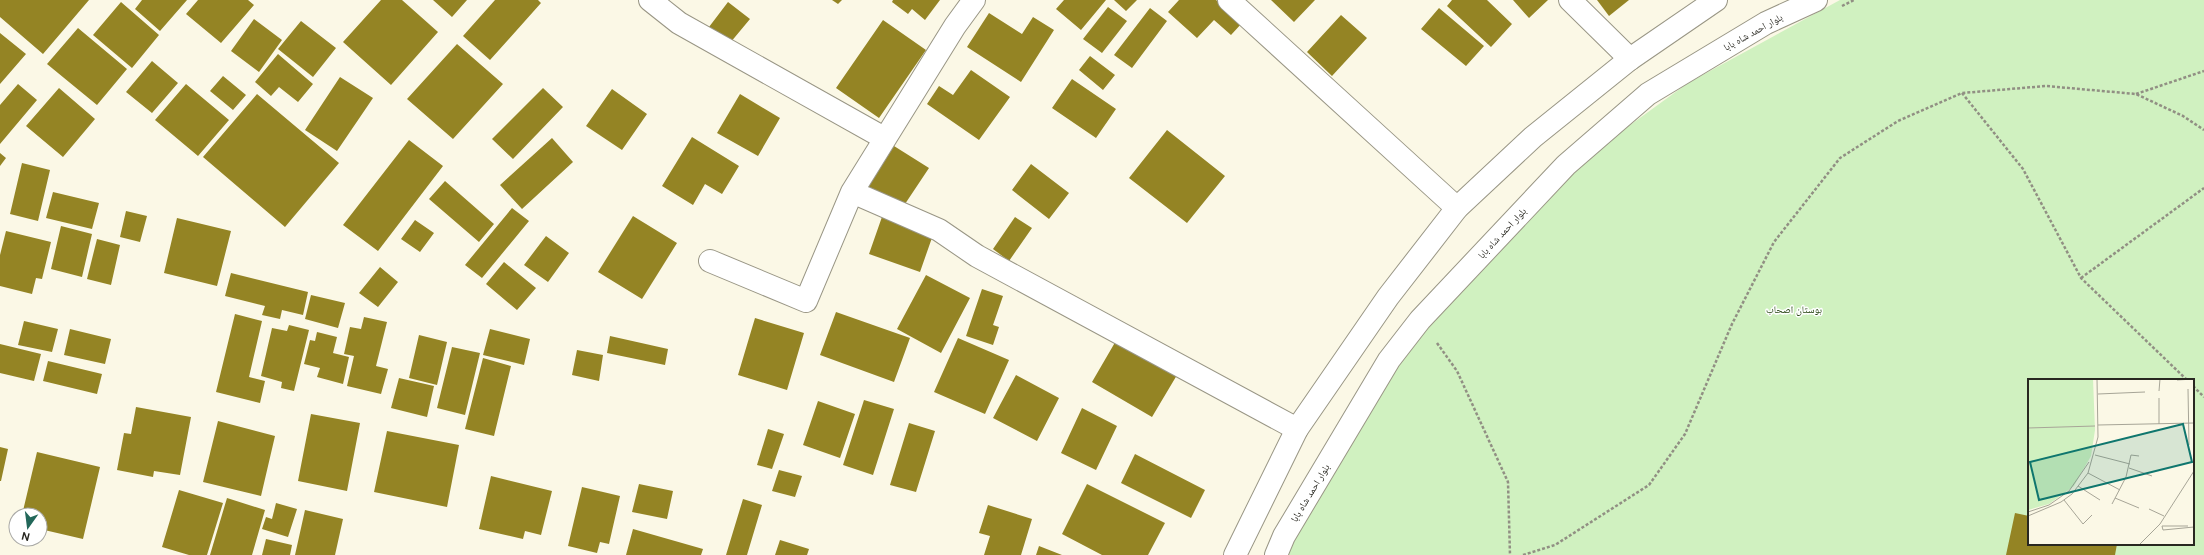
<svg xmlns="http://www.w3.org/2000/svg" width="2204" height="555" viewBox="0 0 2204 555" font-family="'DM Sans','Noto Naskh Arabic',sans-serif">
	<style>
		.green { fill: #d0f1c0; fill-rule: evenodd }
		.building { fill: #948424 }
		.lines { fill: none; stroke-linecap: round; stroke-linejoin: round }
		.street-casing { stroke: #999685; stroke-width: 24 }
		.highway-casing { stroke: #999685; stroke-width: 24 }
		.path { stroke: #918f83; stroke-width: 2.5; stroke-dasharray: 3 2; stroke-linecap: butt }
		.street { stroke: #fff; stroke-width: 22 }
		.highway { stroke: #fff; stroke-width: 22 }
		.labels { text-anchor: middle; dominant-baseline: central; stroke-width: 3; stroke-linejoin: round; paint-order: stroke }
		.street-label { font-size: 10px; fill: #292821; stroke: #fff }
		.park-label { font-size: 10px; fill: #23410e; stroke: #fff }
		.inset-road { fill: none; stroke: #a7a597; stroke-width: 1 }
		.view { fill: #0f766e; fill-opacity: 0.15; stroke: #0f766e; stroke-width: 2 }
		.inset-edge { fill: none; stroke: #292821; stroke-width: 2 }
	</style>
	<rect width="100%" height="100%" fill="#fbf8e6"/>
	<path class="green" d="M1840 0H2204V555H1288L1296 535 1356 426 1422 333 1495 251 1593 152 1688 83ZM2029 380H2193V544H2029Z"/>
	<path class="building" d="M0 0H89L43 54 0 17Z
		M142 0H187L160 31 135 9Z
		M198 0H248L254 5 221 43 186 14Z
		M381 0H402L438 32 391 85 343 42Z
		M433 0H467L452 17Z
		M495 0H538L541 3 490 60 463 36Z
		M832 0H842L838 4Z
		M893 0H940L925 20 912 9 908 14 892 2Z
		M1064 0H1106L1081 30 1056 9Z
		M1114 0H1137L1126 11Z
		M1179 0H1216L1242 23 1231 35 1214 20 1197 38 1168 12Z
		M1271 0H1315L1294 22Z
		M1452 0H1487L1512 24 1491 47 1447 6Z
		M1513 0H1548L1529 18Z
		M1597 0H1629L1609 16Z
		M121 2 159 35 132 68 93 35Z
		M728 2 750 19 730 43 709 27Z
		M1108 7 1127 21 1102 53 1083 39Z
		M1150 8 1167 21 1132 68 1114 55Z
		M1439 8 1484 46 1466 66 1421 29Z
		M989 13 1022 34 1033 17 1054 30 1021 82 967 47Z
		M1341 15 1367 38 1332 76 1307 52Z
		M254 19 282 40 259 72 231 51Z
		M883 20 926 50 879 118 836 88Z
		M301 21 336 48 313 77 278 49Z
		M78 28 127 69 97 105 47 64Z
		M0 33 26 54 0 84Z
		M457 44 503 84 453 139 407 99Z
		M278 54 313 84 298 102 279 87 271 96 255 82Z
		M1090 56 1115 75 1103 90 1079 70Z
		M152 61 178 83 152 113 126 92Z
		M971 70 1010 97 979 140 927 104 939 86 953 95Z
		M223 76 246 95 233 110 210 91Z
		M340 77 373 98 337 151 305 130Z
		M1072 79 1116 109 1096 138 1052 108Z
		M18 84 37 100 0 144V105Z
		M186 84 229 120 198 156 155 120Z
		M59 88 95 119 63 157 26 126Z
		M543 88 563 107 513 159 492 139Z
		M612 89 647 114 622 150 586 126Z
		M257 94 339 163 285 227 203 157Z
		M740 94 780 118 758 156 717 133Z
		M1167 130 1225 176 1187 223 1129 178Z
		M692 137 739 166 722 194 705 184 693 205 662 186Z
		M552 138 573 162 522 209 500 185Z
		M409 140 443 166 378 251 343 225Z
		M894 146 929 168 901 210 867 189Z
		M0 153 6 158 0 166Z
		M22 163 50 170 38 221 10 214Z
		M1031 164 1069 193 1049 219 1012 190Z
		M445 181 494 224 479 242 429 199Z
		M53 192 99 203 92 229 46 218Z
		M512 208 529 221 482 278 465 265Z
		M126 211 147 216 140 242 120 237Z
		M883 214 934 232 920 272 869 254Z
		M633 216 677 243 642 299 598 272Z
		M1015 217 1032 228 1009 261 993 249Z
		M177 218 231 231 217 286 164 273Z
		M415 220 434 233 420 252 401 239Z
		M61 226 92 234 82 277 51 269Z
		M6 231 51 242 42 279 36 278 32 294 0 286V255Z
		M546 236 569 253 548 282 524 265Z
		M97 239 120 245 111 285 87 279Z
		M504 262 536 288 517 310 486 284Z
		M380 267 398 282 378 307 359 293Z
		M231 273 308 292 303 315 282 310 280 319 262 315 265 306 225 296Z
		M926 275 970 298 941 353 897 329Z
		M982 289 1003 296 993 325 999 327 993 345 966 336Z
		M311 295 345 303 338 328 305 319Z
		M836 312 910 338 894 382 820 355Z
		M235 314 262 321 249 377 265 381 260 403 216 392Z
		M364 317 387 322 376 366 388 369 381 394 347 386 354 356 344 354 350 327 361 329Z
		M755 318 804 333 787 390 738 375Z
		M24 321 58 329 52 352 18 345Z
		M289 325 309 330 294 391 281 388 282 382 261 376 272 328 287 331Z
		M70 329 111 339 105 364 64 355Z
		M490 329 530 339 524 365 483 355Z
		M317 332 337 337 333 353 349 357 343 384 317 377 320 368 304 364 310 340 315 341Z
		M419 335 447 342 437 385 409 378Z
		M610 336 668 349 665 365 607 353Z
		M958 338 1009 360 985 414 934 392Z
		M1117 339 1177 375 1152 417 1092 382Z
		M0 344 41 354 34 381 0 373Z
		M452 347 480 353 465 415 437 408Z
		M577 350 603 355 599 381 572 375Z
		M483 358 511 366 494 436 465 429Z
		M48 361 102 374 97 394 43 381Z
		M1016 375 1059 398 1037 441 993 418Z
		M399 378 434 386 427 417 391 408Z
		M864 400 894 409 873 475 843 465Z
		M818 401 855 414 840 458 803 445Z
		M136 407 191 417 180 475 154 471 153 477 117 470 124 433 131 434Z
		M1082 408 1117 426 1096 470 1061 453Z
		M311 414 360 423 347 491 298 481Z
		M218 421 275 436 261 496 203 482Z
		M909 423 935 431 916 492 890 485Z
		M768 429 784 434 772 469 757 465Z
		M387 431 459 445 447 507 374 492Z
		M0 447 8 449 1 481H0Z
		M37 452 100 467 83 539 40 529V515H22Z
		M1135 454 1205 490 1191 518 1121 483Z
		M779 470 802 476 795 497 772 491Z
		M491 476 552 491 541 535 525 531 523 539 479 529Z
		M639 484 673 491 667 519 632 512Z
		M1087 484 1165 523 1148 555H1102L1062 534Z
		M582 487 620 496 609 544 600 542 597 553 568 546Z
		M179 490 223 503 207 555H189L162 547Z
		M227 498 265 510 252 555H210Z
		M743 499 762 505 747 555H726Z
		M276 503 297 509 288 537 262 529 266 517 272 519Z
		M988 505 1032 519 1021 555H984L990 536 979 533Z
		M305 510 343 519 335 555H295Z
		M2015 513 2029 516V544H2117L2115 555H2006Z
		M633 529 703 549 701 555H626Z
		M266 539 292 545 290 555H262Z
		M780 540 809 549 807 555H775Z
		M1039 546 1062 555H1036Z"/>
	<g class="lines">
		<defs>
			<path id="street" d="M650 0 679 23 884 138
				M1229 0 1457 208
				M1570 0 1630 59
				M852 192 939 230 977 256 1297 429
				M710 261 806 301 852 192 955 26 974 0"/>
			<path id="highway" d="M1235 555 1297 429 1388 297 1457 208 1533 137 1630 59 1716 0
				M1276 555 1284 536 1389 360 1420 320 1566 165 1648 94 1766 23 1816 0"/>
		</defs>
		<use href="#street" class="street-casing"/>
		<use href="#highway" class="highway-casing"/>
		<path class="path" d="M1842 6 1854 0
			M1962 93 2023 169 2081 278 2187 380
			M2136 94 2204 71
			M2081 278 2204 188
			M1437 343 1457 371 1508 482 1510 555
			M2193 386 2204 397
			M1523 555 1555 545 1649 485 1685 434 1732 324 1774 242 1840 158 1898 121 1962 93 2046 86 2136 94 2183 116 2204 130"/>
		<use href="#street" class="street"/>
		<use href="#highway" class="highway"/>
	</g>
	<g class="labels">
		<g class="street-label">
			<text transform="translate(1753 32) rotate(-29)">بلوار احمد شاه بابا</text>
			<text transform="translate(1502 233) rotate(-47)">بلوار احمد شاه بابا</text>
			<text transform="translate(1310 493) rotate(-59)">بلوار احمد شاه بابا</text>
		</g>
		<g class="park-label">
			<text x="1794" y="309">بوستان اصحاب</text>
		</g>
	</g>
	<g transform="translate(2028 379)">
		<rect width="166" height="166" fill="#fbf8e6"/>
		<path d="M0 0H65L67 51 63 77 46 107 21 125 0 131Z" fill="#d0f1c0"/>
		<path class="inset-road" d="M149 1 166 0M160 10 161 66M131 12 132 0M70 15 117 13M131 19V45M70 46 166 44M0 49 67 47M67 76 102 85M101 89 124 97M60 94 92 111M50 107 72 121M87 119 111 129M36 121 55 145 64 136M84 125 98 98 103 76 111 77M121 130 136 137M0 133 21 126 41 112 61 83M0 137 33 123 44 115 60 94 70 58 69 0M134 147 135 151 166 148M134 147H160M111 166 132 145 166 92"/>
		<path class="view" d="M155 45 164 83 11 121 2 83Z"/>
		<rect width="166" height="166" class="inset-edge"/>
	</g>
	<g transform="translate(28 527) rotate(194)"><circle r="19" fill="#ffffff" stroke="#a9a9a6"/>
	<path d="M0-3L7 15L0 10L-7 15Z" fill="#226759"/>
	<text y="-6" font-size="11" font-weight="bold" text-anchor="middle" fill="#292821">N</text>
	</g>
</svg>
